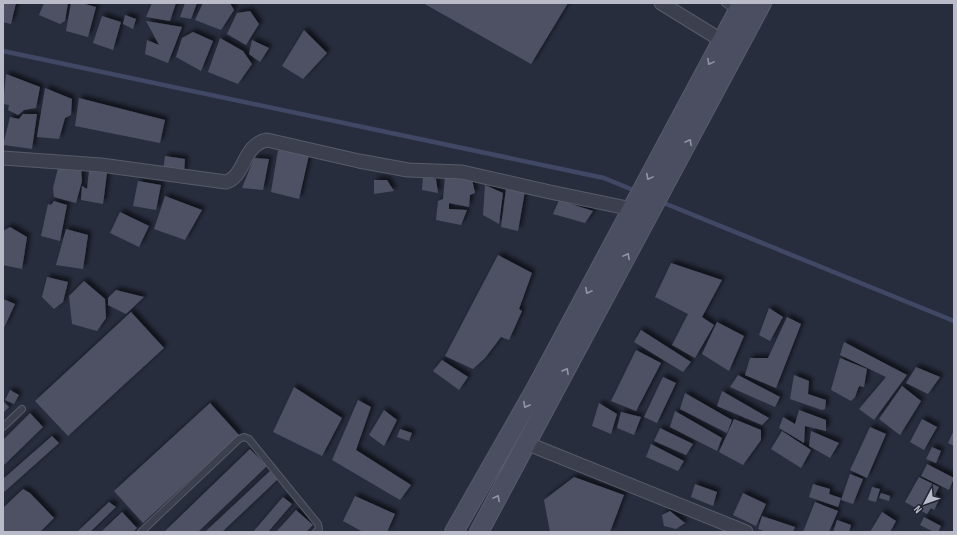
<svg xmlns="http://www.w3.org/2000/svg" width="957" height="535" viewBox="0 0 957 535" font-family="'Sofia Sans Condensed',sans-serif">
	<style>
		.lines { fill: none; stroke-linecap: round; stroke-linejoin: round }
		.stream { stroke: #404865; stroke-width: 4.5 }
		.building { fill: #4d5164; filter: url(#shadow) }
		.service-casing { stroke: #575b69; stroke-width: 8 }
		.minor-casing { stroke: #575b69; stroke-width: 15 }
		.secondary-casing { stroke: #575b69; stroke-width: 20 }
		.service { stroke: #3c404e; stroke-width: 6 }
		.minor { stroke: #3c404e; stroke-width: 13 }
		.secondary { stroke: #4b4e61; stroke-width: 18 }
		.oneway { stroke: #9295a5 }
	</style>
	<defs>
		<filter id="shadow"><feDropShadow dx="3.5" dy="-3.5" stdDeviation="2" flood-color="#0009"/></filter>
	</defs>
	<rect width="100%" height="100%" fill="#282d3e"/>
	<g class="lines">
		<path class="stream" d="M3 51 604 178 638 192
			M659 201 954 321"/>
	</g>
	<path class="building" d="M3 3H16L11 24 3 22Z
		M44 3H68L65 21 60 24 39 15Z
		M71 3H81L96 7 88 37 66 31Z
		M152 3H176L170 21 146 17Z
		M185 3H197L191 19 180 17Z
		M203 3H230L234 10 221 30 195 20Z
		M423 3H568L531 64Z
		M250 11 259 24 246 45 227 34 237 13Z
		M125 15 136 19 133 29 123 24Z
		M102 16 121 22 113 50 93 43Z
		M146 21 182 27 168 63 145 54 147 40 159 45Z
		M304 30 327 53 303 79 282 66Z
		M193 32 213 41 201 71 176 57 182 38Z
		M220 38 243 51 252 64 238 84 208 72Z
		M252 40 269 48 260 62 249 54Z
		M6 74 40 87 36 108 24 110 18 115 8 110 9 105 3 104Z
		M45 88 72 99 71 115 65 118 59 139 37 137Z
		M79 98 165 120 160 143 75 126Z
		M23 114H37L32 149 3 145 10 117 19 119Z
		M278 150 309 155 299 199 271 192Z
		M165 156 185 159 184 173 163 171Z
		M254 158 269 159 263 190 242 188Z
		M81 167 82 181 76 203 54 197 53 188 58 168Z
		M89 171 107 173 103 204 81 200 82 186 87 189Z
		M423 176 436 179 438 193 422 190Z
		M445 177 472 179 475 193 470 195 469 207 449 203V209L467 210 461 225 436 220 438 201 443 199Z
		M374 180H387L394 191 374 194Z
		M138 181 161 185 156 210 133 206Z
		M485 185 503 193 499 224 483 215Z
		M506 189 525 191 518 231 501 227Z
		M165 196 202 210 185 240 154 229Z
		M559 200 593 211 585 223 553 214Z
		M54 201 67 205 60 241 41 236 48 204 51 205Z
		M120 212 149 226 139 247 110 233Z
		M10 227 27 237 22 269 3 265V231Z
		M66 229 88 235 83 269 56 265Z
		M498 255 532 273 519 309 522 311 509 340 501 337 485 358 473 369 445 356Z
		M671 263 722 280 702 317 714 325 695 358 672 345 688 314 655 297Z
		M47 277 68 282 63 302 54 309 42 297Z
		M84 281 105 299 106 318 97 331 72 324 69 296Z
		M116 290 144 297 126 314 108 305V298Z
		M3 299 15 304 3 330Z
		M769 308 783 317 770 341 759 335Z
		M131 312 164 348 68 436 35 401Z
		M787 317 801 324 776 388 745 375 750 358H768Z
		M717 322 744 336 729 371 702 354Z
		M641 330 691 362 683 372 634 342Z
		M844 342 907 375 874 420 859 409 886 377 840 355Z
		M636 350 661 363 636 411 611 401Z
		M840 358 867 369 864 387 859 386 855 397 851 401 831 390Z
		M442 360 468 377 459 390 433 371Z
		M916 367 940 377 928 394 906 383Z
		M738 375 780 397 775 407 730 387Z
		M794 375 809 381 808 394 826 400 825 409 822 410 790 399Z
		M663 377 676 383 657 423 644 417Z
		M902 386 921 401 900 435 879 419Z
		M294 387 342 418 322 456 273 432Z
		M10 390 19 395 14 404 5 400Z
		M722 391 769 418 762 425 717 406Z
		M685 393 732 420 727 433 680 409Z
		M358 400 371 407 356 450 411 485 400 500 332 460Z
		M3 401 9 407 3 413Z
		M210 403 239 435 143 523 114 491Z
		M599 403 617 414 611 434 592 426Z
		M384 410 397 420 384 446 369 435Z
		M799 410 826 420V431L805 426 804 443 779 428 783 417 795 424Z
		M675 411 722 438 717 451 670 427Z
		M621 412 641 417 634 435 617 428Z
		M30 413 43 427 3 466V440Z
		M734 419 761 430V440L743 465 719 452Z
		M922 419 937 427 924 450 910 442Z
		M870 427 886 434 867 478 850 470Z
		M660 428 693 444 686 455 654 441Z
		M400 429 412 433 409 441 397 437Z
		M954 430V446L948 443Z
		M782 431 811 450 801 468 771 449Z
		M811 431 839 443 830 458 809 446Z
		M52 436 59 443 3 493V479Z
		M651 444 684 461 678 471 646 457Z
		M932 447 941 451 936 463 926 459Z
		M250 449 267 466 198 532H164Z
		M927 464 954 478 949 490 921 476Z
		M270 471 278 479 222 532H205Z
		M850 474 863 479 853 504 841 500Z
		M574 477 624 495 610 532H550L544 500Z
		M919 477 939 487 935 495 940 498 934 510 931 508 927 514 905 502Z
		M695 484 717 492 713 506 691 497Z
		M813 484 830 489 829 494 841 498 838 507 809 497Z
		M872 487 880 489 876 502 868 500Z
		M23 489 30 493 54 518 40 532H3V508Z
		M743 493 766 504 756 526 733 515Z
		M881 493 890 496 889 501 879 498Z
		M355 496 395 514 387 532H363L343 521Z
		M283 497 292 504 268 532H253Z
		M109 502 116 507 90 532H77Z
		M815 502 838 511 829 532H803Z
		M296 510 313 525 306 532H276Z
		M670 511 685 523 676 529 664 526 662 515Z
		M122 512 137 528 133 532H101Z
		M882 512 896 521 890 532H870Z
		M762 516 795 527 793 532H766L758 529Z
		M924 517 941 526 938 532H934L920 525Z
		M837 520 851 525 849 532H833Z"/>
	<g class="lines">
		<defs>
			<path id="service" d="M725 3 736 11
				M3 427 22 409
				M141 532 239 439 244 437 249 439 318 524 319 529 316 532"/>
			<path id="minor" d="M661 3 721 40
				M3 158 101 165 226 182C245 177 243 144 267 140L359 161 408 170 462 172 550 192 632 209
				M526 443 746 532"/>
			<path id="secondary" d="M454 532 536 388 742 3
				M479 532 762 3"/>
		</defs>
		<use href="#service" class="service-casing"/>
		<use href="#minor" class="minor-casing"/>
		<use href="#secondary" class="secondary-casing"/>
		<use href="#service" class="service"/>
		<use href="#minor" class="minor"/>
		<use href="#secondary" class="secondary"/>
	</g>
	<defs><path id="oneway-chevron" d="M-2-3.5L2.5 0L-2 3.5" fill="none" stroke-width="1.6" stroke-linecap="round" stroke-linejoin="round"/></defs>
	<g class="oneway">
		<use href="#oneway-chevron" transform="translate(710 62) rotate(118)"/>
		<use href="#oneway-chevron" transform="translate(689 142) rotate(-62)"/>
		<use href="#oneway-chevron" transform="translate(649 177) rotate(118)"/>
		<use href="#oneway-chevron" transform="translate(627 256) rotate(-62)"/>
		<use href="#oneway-chevron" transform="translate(588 291) rotate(118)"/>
		<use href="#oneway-chevron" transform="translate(566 371) rotate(-61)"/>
		<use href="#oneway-chevron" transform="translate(526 405) rotate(119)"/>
		<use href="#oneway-chevron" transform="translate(497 498) rotate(-62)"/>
	</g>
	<rect width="957" height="535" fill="none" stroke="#b9bbc9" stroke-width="8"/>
	<g transform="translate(925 503) rotate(229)" stroke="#212533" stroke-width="3" paint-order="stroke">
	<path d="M0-3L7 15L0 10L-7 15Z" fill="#b9bbc9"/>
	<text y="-6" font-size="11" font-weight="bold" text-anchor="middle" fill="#b9bbc9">N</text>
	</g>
</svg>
